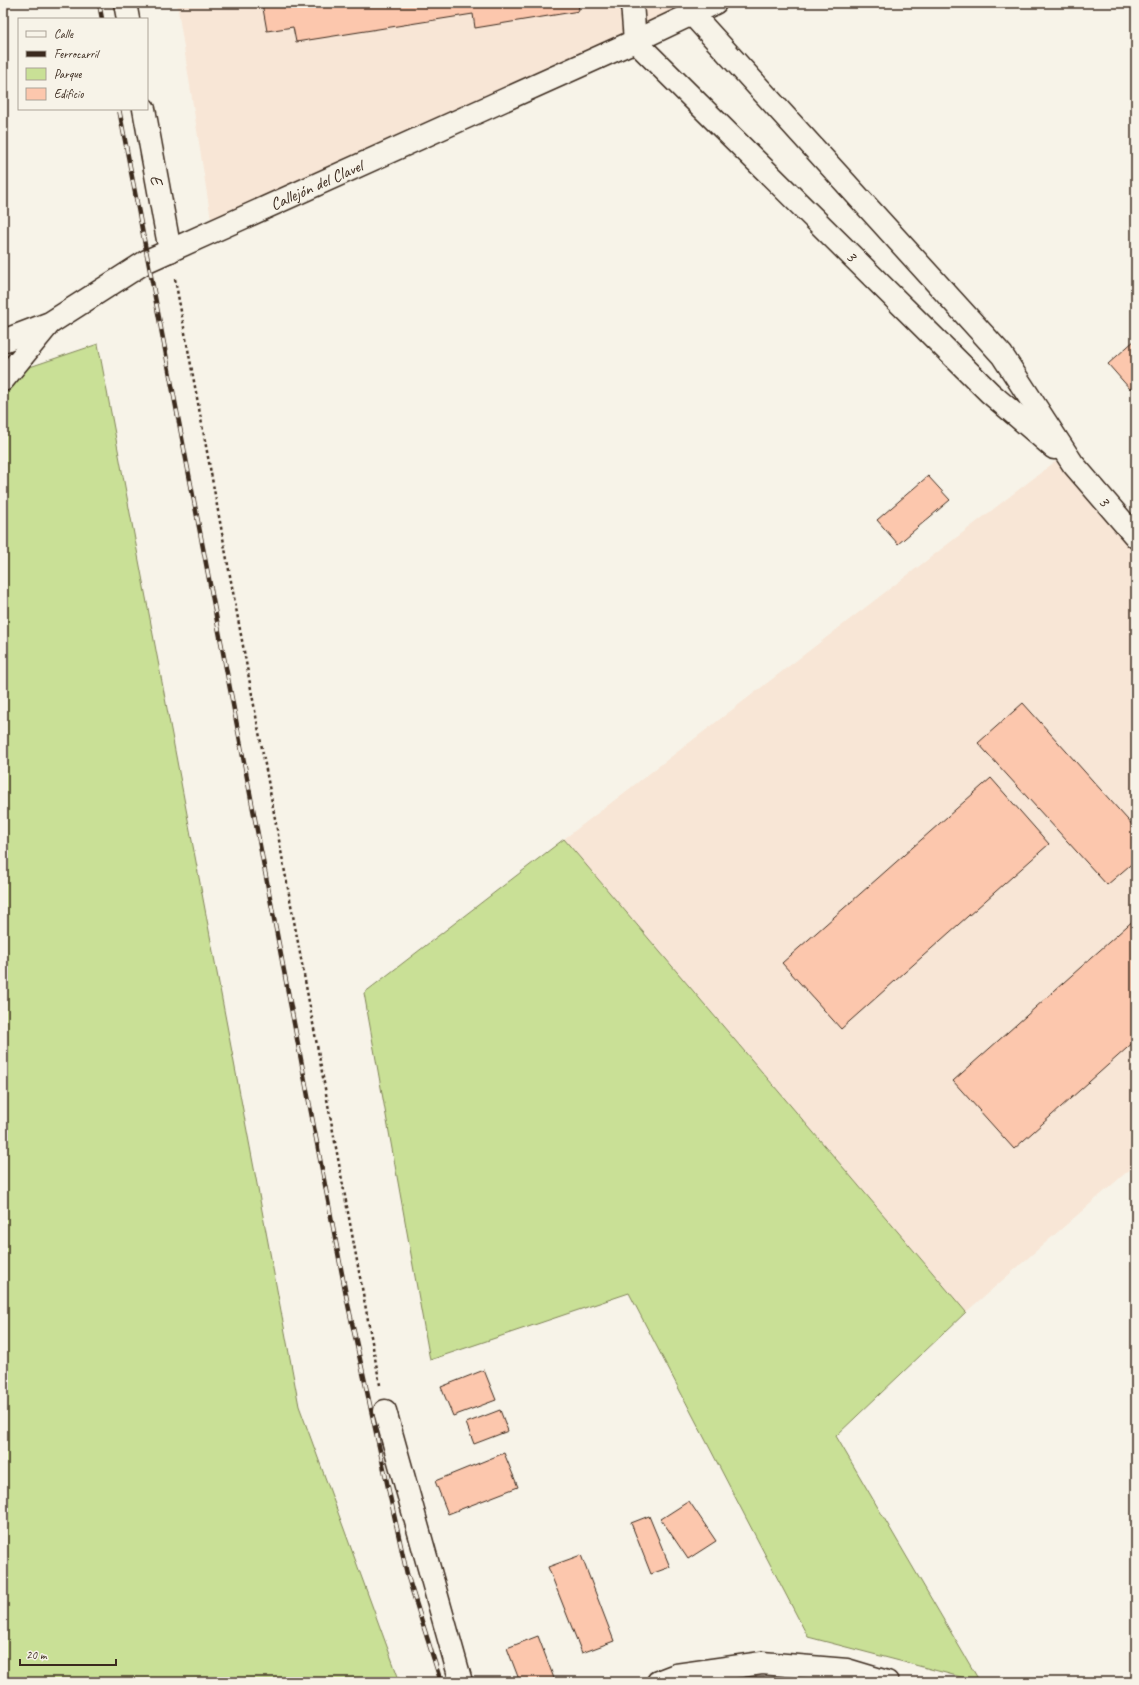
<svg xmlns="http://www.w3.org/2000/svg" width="1139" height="1685" viewBox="0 0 1139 1685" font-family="Caveat,sans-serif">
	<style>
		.built { fill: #f8e6d6 }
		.green { fill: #c9e096; stroke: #82855a }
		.building { fill: #fcc7ad; stroke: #3b2a1e }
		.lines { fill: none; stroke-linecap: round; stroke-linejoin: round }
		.minor-casing { stroke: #3b2a1e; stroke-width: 25 }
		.path { stroke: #3b2a1e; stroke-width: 2.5; stroke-dasharray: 3 3; stroke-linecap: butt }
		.minor { stroke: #f7f3e8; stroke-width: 22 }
		.rail-casing { stroke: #3b2a1e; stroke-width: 4.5 }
		.rail { stroke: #f7f3e8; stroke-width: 3; stroke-dasharray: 9; stroke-linecap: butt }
		.labels { text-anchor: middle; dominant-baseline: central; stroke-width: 4; stroke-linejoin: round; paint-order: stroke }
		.street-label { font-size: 17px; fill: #3b2a1e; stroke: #f7f3e8 }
	</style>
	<rect width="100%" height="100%" fill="#f7f3e8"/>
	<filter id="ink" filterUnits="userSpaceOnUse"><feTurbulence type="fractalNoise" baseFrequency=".025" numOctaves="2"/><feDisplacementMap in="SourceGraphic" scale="8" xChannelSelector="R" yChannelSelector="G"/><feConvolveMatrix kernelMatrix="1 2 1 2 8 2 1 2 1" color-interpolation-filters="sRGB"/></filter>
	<g filter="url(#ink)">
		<path class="built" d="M177 3H711L213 232Z
			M1056 461 1136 555V1164L966 1312 564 839Z"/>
		<path class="green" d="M98 344 299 1406 400 1682H3V376Z
			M564 839 966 1312 836 1436 980 1682 808 1637 629 1293 430 1360 364 993Z"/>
		<path class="building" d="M262 3H578L579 11 475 28 473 14 296 42 293 27 267 31Z
			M646 3H669L646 7Z
			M1136 339V383L1130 389 1108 364Z
			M928 476 950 500 898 544 877 520Z
			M1023 703 1136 829V860L1107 885 978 743Z
			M991 778 1049 844 841 1029 782 963Z
			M1136 918V1040L1014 1149 953 1081Z
			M484 1370 496 1400 453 1416 441 1387Z
			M500 1410 508 1431 474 1444 466 1423Z
			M504 1453 518 1487 448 1514 435 1481Z
			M689 1501 716 1541 688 1559 661 1519Z
			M649 1516 670 1567 651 1574 631 1523Z
			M581 1555 614 1641 582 1653 548 1567Z
			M538 1636 555 1681 520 1682 507 1648Z"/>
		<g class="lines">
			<defs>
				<g id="minor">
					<path d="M125 3 128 19"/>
					<path d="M632 3 635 41"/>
					<path id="s1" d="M688 3 692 14 1002 355 1073 464 1136 537"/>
					<path id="s2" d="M635 41 990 393 1054 448"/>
					<path id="s3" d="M144 109 170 251"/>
					<path id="s4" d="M3 341 50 323 147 261 635 41 715 3"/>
					<path d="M3 380 49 324"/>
					<path d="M385 1411 461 1682"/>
					<path d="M658 1682 676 1675 762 1663 847 1670 887 1682"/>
				</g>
			</defs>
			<use href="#minor" class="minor-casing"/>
			<path class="path" d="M175 279 380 1385"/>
			<use href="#minor" class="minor"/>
			<defs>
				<path id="rail" d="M99 3 102 19
					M119 109 347 1300 407 1574 441 1682"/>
			</defs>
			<use href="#rail" class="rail-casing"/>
			<use href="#rail" class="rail"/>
		</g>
	</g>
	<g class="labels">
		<g class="street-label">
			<text stroke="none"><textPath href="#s3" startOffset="72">E</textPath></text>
			<text stroke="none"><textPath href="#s4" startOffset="351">Callejón del Clavel</textPath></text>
			<text stroke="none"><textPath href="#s2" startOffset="305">3</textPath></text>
			<text stroke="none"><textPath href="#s1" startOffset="651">3</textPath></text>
		</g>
	</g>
	<rect width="1139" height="1685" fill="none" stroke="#f7f3e8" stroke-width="16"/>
	<rect x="8" y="8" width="1123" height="1669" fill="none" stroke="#3b2a1e" stroke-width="1.5" filter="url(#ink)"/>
	<rect x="18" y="18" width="130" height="92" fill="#f7f3e8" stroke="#aca397"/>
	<rect x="26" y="31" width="20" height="6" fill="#f7f3e8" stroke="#aca397"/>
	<text x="54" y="38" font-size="12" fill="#3b2a1e">Calle</text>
	<rect x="26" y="51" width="20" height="6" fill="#3b2a1e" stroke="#aca397"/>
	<text x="54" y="58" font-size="12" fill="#3b2a1e">Ferrocarril</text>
	<rect x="26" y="68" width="20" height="12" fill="#c9e096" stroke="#aca397"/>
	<text x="54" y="78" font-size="12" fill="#3b2a1e">Parque</text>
	<rect x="26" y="88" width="20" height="12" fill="#fcc7ad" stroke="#aca397"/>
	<text x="54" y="98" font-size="12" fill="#3b2a1e">Edificio</text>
	<path d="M20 1659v6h96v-6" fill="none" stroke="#3b2a1e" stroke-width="2"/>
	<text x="26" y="1659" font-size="12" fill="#3b2a1e" stroke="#f7f3e8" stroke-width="3" paint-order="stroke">20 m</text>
</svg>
